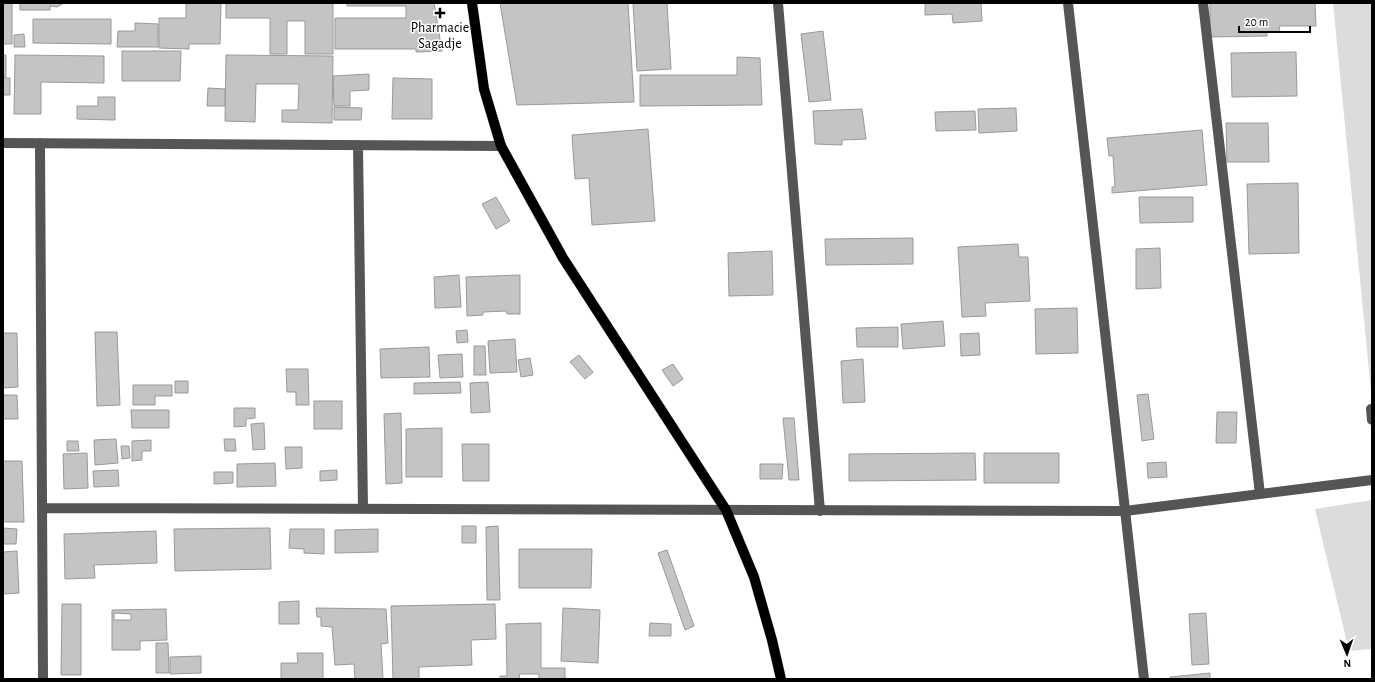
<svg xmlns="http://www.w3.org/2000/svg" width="1375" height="682" viewBox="0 0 1375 682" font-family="'Alegreya Sans',sans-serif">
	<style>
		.green { fill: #dcdcdc }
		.building { fill: #c4c4c4; stroke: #999; fill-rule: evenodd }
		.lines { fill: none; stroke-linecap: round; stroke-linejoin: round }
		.major-casing { stroke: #dbdbdb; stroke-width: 11 }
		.minor { stroke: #555; stroke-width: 10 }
		.major { stroke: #000; stroke-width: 10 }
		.poi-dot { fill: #000; stroke: #fff; stroke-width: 1.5 }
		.labels { text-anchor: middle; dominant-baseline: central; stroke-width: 3; stroke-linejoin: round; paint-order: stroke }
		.poi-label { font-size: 14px; fill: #000; stroke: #fff }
	</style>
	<rect width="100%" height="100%" fill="#fff"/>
	<path class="green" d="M1333 3H1372V402Z
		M1372 500V649L1349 651 1315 509Z"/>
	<path class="building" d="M3 3H12V44H3Z
		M20 3H64L57 7 50 6V10H20Z
		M186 3H221L220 44H189V49L159 48V18H186Z
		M226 3H333V54H305V21H287V54H270V18H226Z
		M347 3H434L442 51 416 52V49H335V18H406V6H347Z
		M500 3H628L634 102 517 105Z
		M633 3H667L671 69 637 71Z
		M925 3H981L982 21 953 23 952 14 925 15Z
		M1210 3H1315L1316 26H1279L1280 32H1267V36L1210 37Z
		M33 19H111V44L33 43Z
		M135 23 158 24V47H117L118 31H135Z
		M823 31 831 100 809 102 801 34Z
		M24 34 25 47H14V35Z
		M122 51H181L180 81H122Z
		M1296 52 1297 96 1232 97 1231 53Z
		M3 55H6V77H3Z
		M15 55 104 56V83L41 82V114H14Z
		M226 55 333 56 332 123 282 122V110H298L299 84H256L255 122 225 121Z
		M737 57 760 58 762 105 640 106V75H737Z
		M369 74V90L350 91V106H334L333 76Z
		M3 78H10V95H3Z
		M393 78 432 79V119H392Z
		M208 88 225 89V106H207Z
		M98 97H115V120L77 119V106H98Z
		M334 107 362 108 361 120H334Z
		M1016 108 1017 131 979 133 978 109Z
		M862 109 866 139 842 140V145L815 144 813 111Z
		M975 111 976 130 936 131 935 112Z
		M1226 123H1268L1269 162H1227Z
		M648 129 655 221 592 225 589 178 575 179 572 135Z
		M1202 130 1207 185 1112 193V187H1115L1113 156H1109L1107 138Z
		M1298 183 1299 253 1249 254 1247 184Z
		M496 197 510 221 496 229 482 204Z
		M1139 197H1193V222L1140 223Z
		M913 238V264L826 265 825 239Z
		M1018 244 1019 257H1028L1030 301 985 303 986 316 962 317 958 247Z
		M1160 248 1161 288 1136 289V249Z
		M772 251 773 295 729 296 728 253Z
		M459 275 461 307 435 308 434 277Z
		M520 275V314H507L506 311 483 312V315L467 316 466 277Z
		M1077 308 1078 353 1036 354 1035 309Z
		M943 321 945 346 903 349 901 324Z
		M898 327V347H857L856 328Z
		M467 330 468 342 457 343 456 331Z
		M95 332H117L120 405 97 406Z
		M3 333H17L18 387 3 388Z
		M979 333 980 355 961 356 960 334Z
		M515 339 517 372 490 373 488 341Z
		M474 346H485L486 375H474Z
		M429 347 430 377 381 378 380 349Z
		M462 354 463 377 440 378 438 355Z
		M579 355 593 372 585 379 570 362Z
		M530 358 533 375 521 377 518 360Z
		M863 359 865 402 843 403 841 361Z
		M673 364 683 379 673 386 662 370Z
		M286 369H308L309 405H296V392H287Z
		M175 381H188V393H175Z
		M460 382 461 393 414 394V383Z
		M488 382 490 412 471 413 470 383Z
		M133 385H172V396H155V405H133Z
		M1148 394 1154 439 1142 441 1137 395Z
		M3 395H17L18 419H3Z
		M314 401H342V429H314Z
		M234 408H255V418L246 419V426L234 427Z
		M131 410H169V428H132Z
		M1217 412H1237L1236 443H1216Z
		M401 413 402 483 386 484 384 414Z
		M783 418H794L799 480H789Z
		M264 423 265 449 253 450 251 424Z
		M442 428V477H406V429Z
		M116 439 118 463 95 465 94 440Z
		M224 439H235L236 451H225Z
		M151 440V451H142V460L132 461V441Z
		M67 441H78L79 451H67Z
		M462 444H489V481H463Z
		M121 446H129L130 458 122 459Z
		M285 447H302V468L286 469Z
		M87 453 88 488 64 489 63 454Z
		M975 453 976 480 849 481V454Z
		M984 453H1059V483H984Z
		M3 461H22L24 522H3Z
		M1166 462 1167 477 1148 478 1147 463Z
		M275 463 276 486 237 487V464Z
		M760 464H783L782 479H760Z
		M118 470 119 486 94 487 93 471Z
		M337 470V480L320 481V471Z
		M214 472H233V483L214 484Z
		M462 526H476V543H462Z
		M498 526 500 600H487L486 527Z
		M3 528 17 529 16 544H3Z
		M270 528 271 569 175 571 174 529Z
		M290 529H324V554L304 553V549L289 548Z
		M378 529V552L335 553V530Z
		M156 531 157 563 94 565 95 578 65 579 64 534Z
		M519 549H592L591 588H519Z
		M667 550 694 626 685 630 658 553Z
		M17 551 19 593 3 594V552Z
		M299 601V624H279V602Z
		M62 604H81V675H61Z
		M495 604 496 639 471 640 472 665 419 667V679H393L391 606Z
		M316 608 386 609 388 643 381 644 383 679H355L354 664 335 665 332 627 321 626V617H317Z
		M563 608 600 610 598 663 561 661Z
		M166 609 167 640 140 641V650H112V610ZM114 613 131 614V620H114Z
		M1206 613 1209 664 1192 665 1189 614Z
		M541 623V668H565V679H539V674H519L520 679H500V676H507L506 624Z
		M650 623 671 624V636H649Z
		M156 643H168L169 673H156Z
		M297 653H323V679H281V663H298Z
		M201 656V673L170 674V657Z
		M1210 673V679H1170V677Z"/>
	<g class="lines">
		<defs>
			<path id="major" d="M472 3 484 89 501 146 563 258 726 510 754 577 772 640 781 679"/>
		</defs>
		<use href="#major" class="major-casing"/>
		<path class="minor" d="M778 3 820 511
			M1068 3 1144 679
			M1203 3 1260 494
			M3 143 501 146
			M40 143 43 679
			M358 145 363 509
			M1371 409 1372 420
			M42 508 1125 511 1372 480"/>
		<use href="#major" class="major"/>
	</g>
	<path class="poi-dot" d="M438 7h4v4h4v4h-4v4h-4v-4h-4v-4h4z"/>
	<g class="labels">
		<g class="poi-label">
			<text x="440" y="28">Pharmacie<tspan x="440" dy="16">Sagadje</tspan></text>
		</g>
	</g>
	<rect width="1375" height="682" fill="none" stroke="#000000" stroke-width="8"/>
	<g transform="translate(1347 654) rotate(178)" stroke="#ffffff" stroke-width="3" paint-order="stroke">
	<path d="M0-3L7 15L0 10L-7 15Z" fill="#000000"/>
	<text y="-6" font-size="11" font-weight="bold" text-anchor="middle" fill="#000000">N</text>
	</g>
	<path d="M1239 26v6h71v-6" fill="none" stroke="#000000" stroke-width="2"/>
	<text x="1245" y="26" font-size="12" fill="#000000" stroke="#ffffff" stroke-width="3" paint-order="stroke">20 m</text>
</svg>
